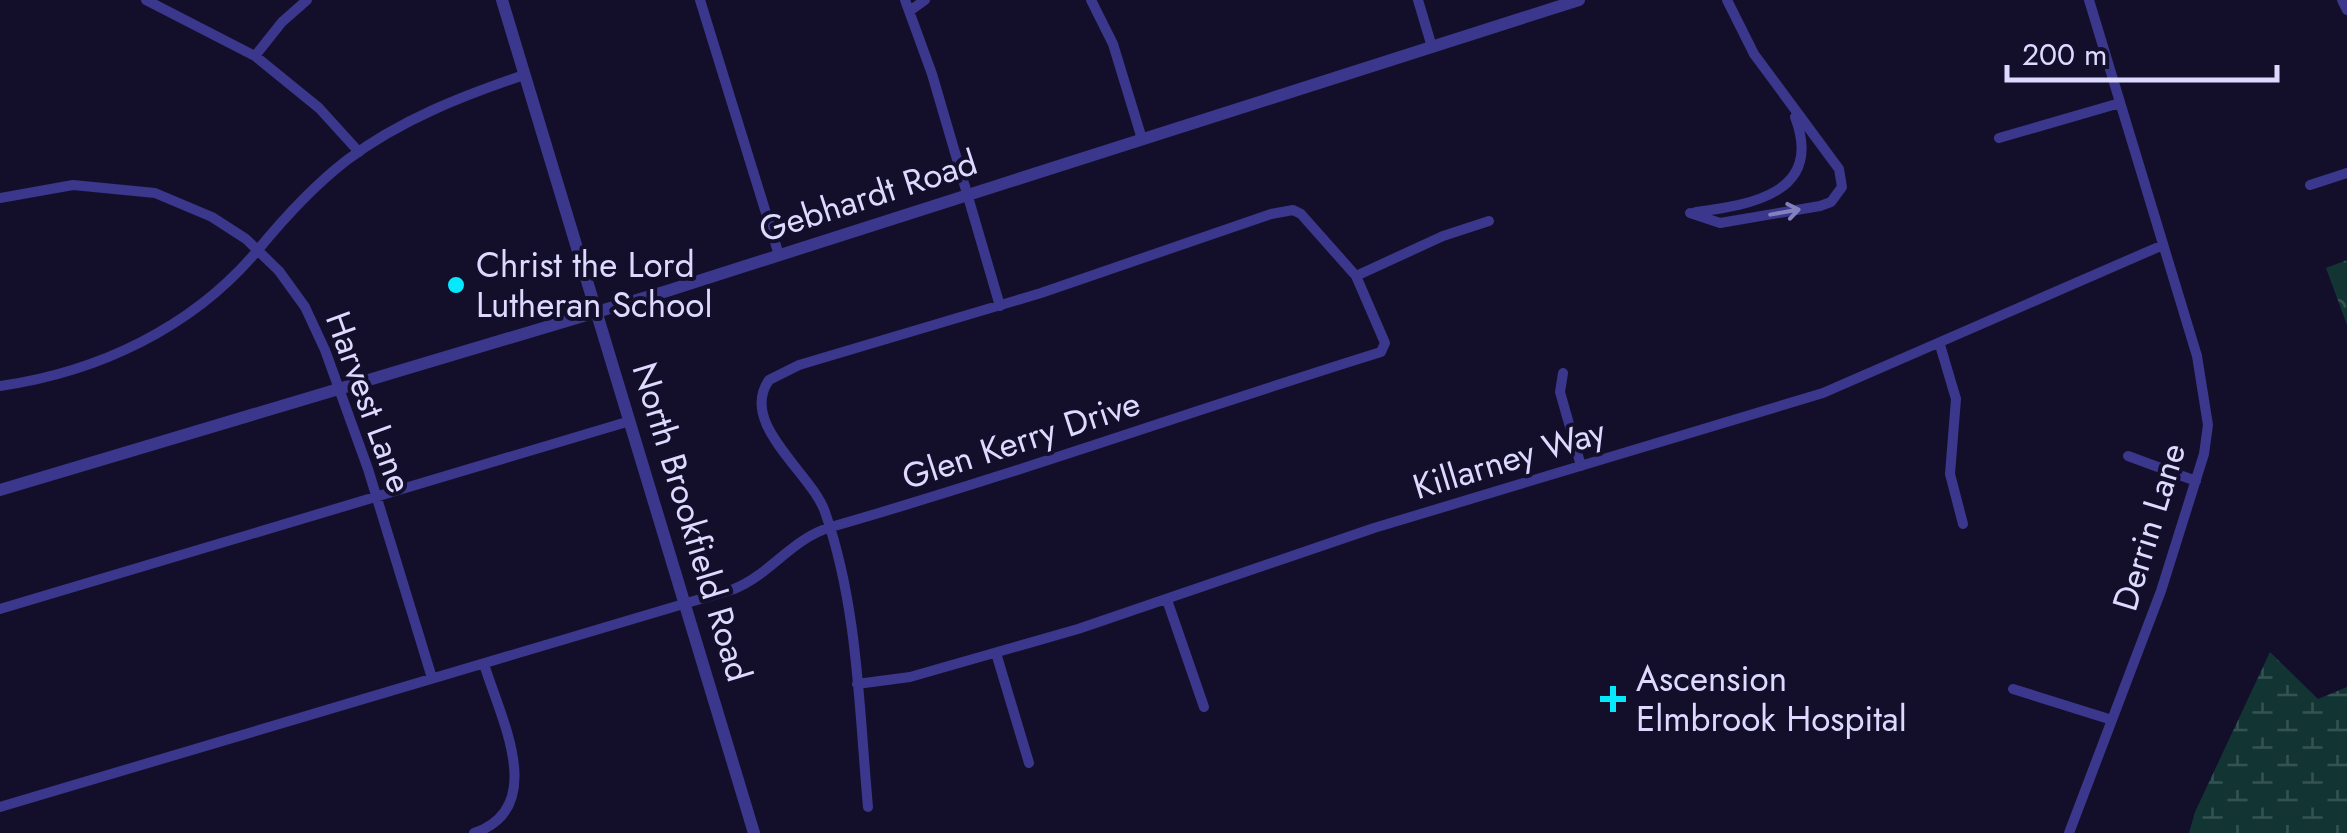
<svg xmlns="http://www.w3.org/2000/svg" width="2347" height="833" viewBox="0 0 2347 833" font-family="Jost,sans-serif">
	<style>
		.forest { fill: url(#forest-crowns) }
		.wetland { fill: url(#wetland-marsh) }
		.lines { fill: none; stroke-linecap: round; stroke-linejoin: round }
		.minor { stroke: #3a378c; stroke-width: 10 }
		.tertiary { stroke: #3a378c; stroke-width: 12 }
		.oneway { stroke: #8380c0 }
		.poi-dot { fill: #05e9ff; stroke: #130f2b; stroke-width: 4 }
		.labels { text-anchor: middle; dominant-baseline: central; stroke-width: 8; stroke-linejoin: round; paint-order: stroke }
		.street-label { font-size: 35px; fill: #ddd9ff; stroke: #130f2b }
		.poi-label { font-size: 35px; fill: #ddd9ff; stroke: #130f2b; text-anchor: start }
	</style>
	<defs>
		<pattern id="forest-crowns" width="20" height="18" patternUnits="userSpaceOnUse" patternTransform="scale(2.5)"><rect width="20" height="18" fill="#123533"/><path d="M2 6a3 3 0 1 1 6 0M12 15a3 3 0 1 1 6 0" fill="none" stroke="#345252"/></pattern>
		<pattern id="wetland-marsh" width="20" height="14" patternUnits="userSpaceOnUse" patternTransform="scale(2.5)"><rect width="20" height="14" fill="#123533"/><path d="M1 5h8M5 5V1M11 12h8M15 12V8" fill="none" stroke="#345252"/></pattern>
	</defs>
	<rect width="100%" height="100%" fill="#130f2b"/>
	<path class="forest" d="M2347 260V325L2326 268Z"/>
	<path class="wetland" d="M2270 652 2318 699 2347 687V833H2189L2195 812Z"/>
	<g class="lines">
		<path class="minor" d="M146 0 255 56 319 108 359 152
			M700 0 779 255
			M905 0 932 74 1000 306
			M1091 0 1113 44 1142 139
			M1418 0 1432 47
			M2342 0 2347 10
			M911 10 925 0
			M255 56 282 22 307 0
			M1999 138 2120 103
			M2310 185 2347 173
			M0 198 73 185 155 193 212 217 246 239 279 271 305 307 325 350 368 469 432 678
			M1696 212C1751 205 1824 193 1795 117
			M1690 213 1720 223 1820 206 1831 202 1842 187 1839 169 1754 54 1727 0
			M1356 276 1443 236 1489 221
			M1940 345 1956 399 1950 474 1963 524
			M1563 373 1560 392 1581 466
			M0 386C98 372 192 328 257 251 284 218 312 187 347 160 400 120 462 96 524 75
			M2128 456 2196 481
			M1167 600 1204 707
			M0 609 630 421
			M996 653 1029 763
			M857 684 910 677 1078 629 1374 528 1823 393 2163 245
			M2013 689 2112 720
			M0 807 734 589C771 574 791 539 831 527 1016 474 1197 409 1381 352L1385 343 1356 276 1301 214 1293 210 1271 214 1041 293 799 365 769 380C738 424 812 473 825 512 858 606 859 709 868 807
			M474 833C549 808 500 717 484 664
			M2069 833 2161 591 2204 454 2208 425 2197 356 2089 0"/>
		<path class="tertiary" d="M502 0 754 833
			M0 490 667 291 1579 0"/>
	</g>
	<defs><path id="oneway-shaft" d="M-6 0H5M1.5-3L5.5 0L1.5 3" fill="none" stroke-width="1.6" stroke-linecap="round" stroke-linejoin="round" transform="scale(2.5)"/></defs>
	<use class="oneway" href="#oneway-shaft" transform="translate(1785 212) rotate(-10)"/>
	<g class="poi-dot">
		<circle cx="456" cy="285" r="10"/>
		<path d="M1608 684h10v10h10v10h-10v10h-10v-10h-10v-10h10z"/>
	</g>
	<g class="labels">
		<g class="street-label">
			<text transform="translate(868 196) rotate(-18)">Gebhardt Road</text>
			<text transform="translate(369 402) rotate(70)">Harvest Lane</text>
			<text transform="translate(1021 440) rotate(-18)">Glen Kerry Drive</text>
			<text transform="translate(1509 459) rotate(-17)">Killarney Way</text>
			<text transform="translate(692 522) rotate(73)">North Brookfield Road</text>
			<text transform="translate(2149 527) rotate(-73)">Derrin Lane</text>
		</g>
		<g class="poi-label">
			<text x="476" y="265">Christ the Lord<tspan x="476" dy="40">Lutheran School</tspan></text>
			<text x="1636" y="679">Ascension<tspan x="1636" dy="40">Elmbrook Hospital</tspan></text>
		</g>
	</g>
	<path d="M2007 65v15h270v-15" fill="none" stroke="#ddd9ff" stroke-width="5"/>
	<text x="2022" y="65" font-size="30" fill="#ddd9ff" stroke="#130f2b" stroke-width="8" paint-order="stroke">200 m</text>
</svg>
